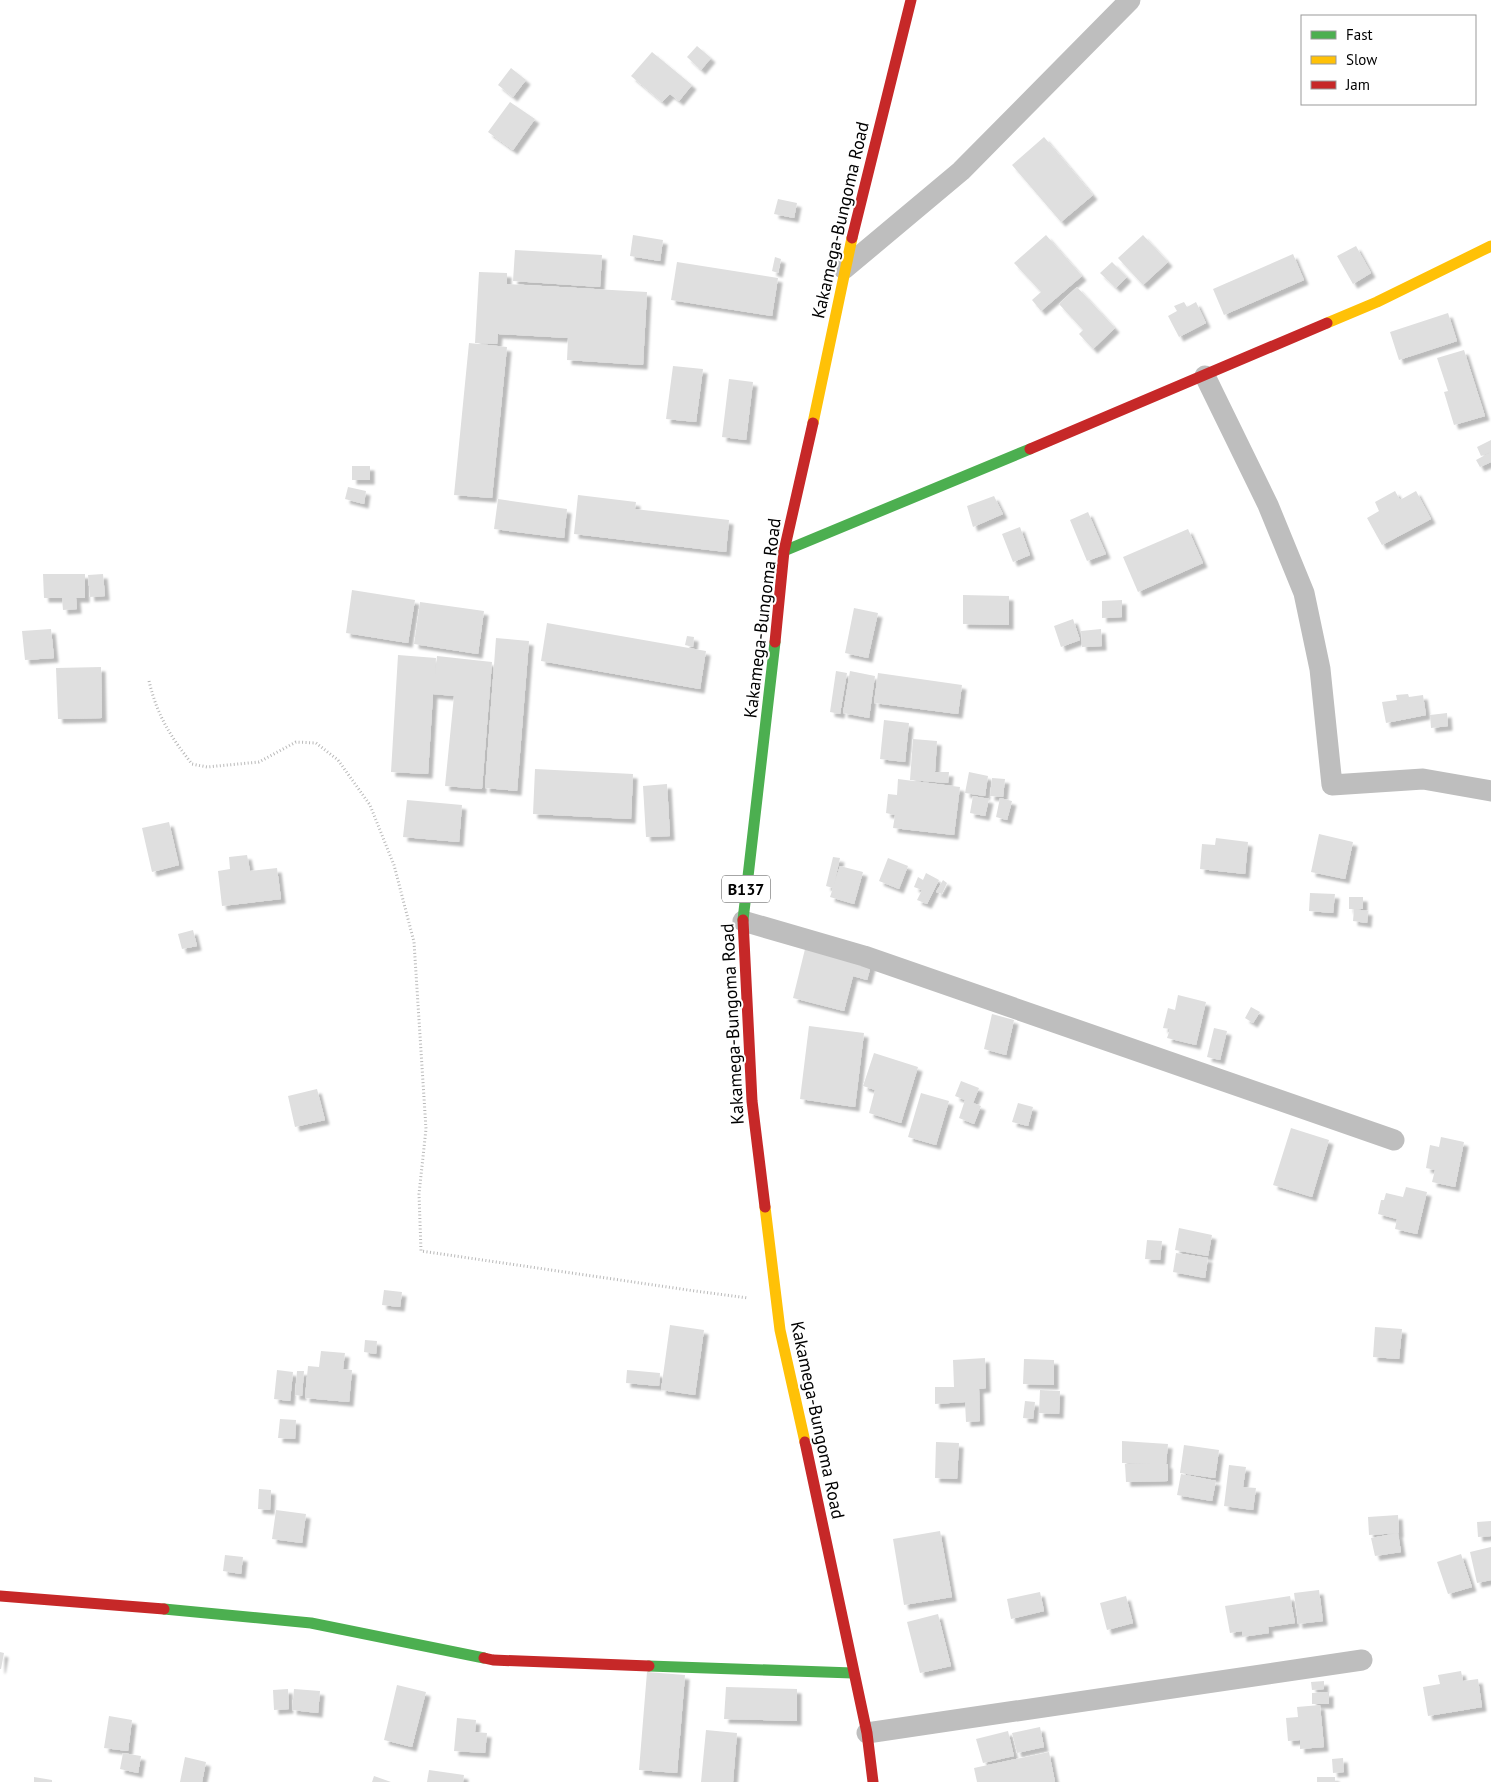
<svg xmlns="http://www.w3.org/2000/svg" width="1491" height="1782" viewBox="0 0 1491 1782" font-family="'PT Sans',sans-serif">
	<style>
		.building { fill: #dfdfdf; filter: url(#shadow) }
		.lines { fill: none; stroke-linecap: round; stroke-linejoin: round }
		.path { stroke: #b9b9b9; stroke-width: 3; stroke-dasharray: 1 2.5; stroke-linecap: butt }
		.street { stroke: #bebebe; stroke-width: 21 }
		.fast { stroke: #4caf50; stroke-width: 11 }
		.slow { stroke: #ffc107; stroke-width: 11 }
		.jam { stroke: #c62828; stroke-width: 11 }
		.labels { text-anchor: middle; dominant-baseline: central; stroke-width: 4; stroke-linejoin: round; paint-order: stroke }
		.shield { fill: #fff; stroke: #4c4c4c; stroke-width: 1 }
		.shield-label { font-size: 16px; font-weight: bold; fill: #000 }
		.street-label { font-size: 18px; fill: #000; stroke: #fff }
	</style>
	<defs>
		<filter id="shadow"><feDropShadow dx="4.5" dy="4.5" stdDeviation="1" flood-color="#0004"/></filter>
	</defs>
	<rect width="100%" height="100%" fill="#fff"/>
	<path class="building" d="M697 46 711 58 701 70 687 57Z
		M652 52 692 85 679 101 670 94 662 102 631 76Z
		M511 68 526 80 513 97 498 85Z
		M510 102 535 119 513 150 488 132Z
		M1044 137 1093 195 1061 222 1012 165Z
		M778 199 797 203 794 218 774 214Z
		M633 235 663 240 660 261 630 256Z
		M1046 235 1082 276 1041 311 1032 300 1041 292 1014 263Z
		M1143 235 1168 262 1143 285 1118 258Z
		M1356 246 1371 273 1353 284 1337 256Z
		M515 250 602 255 600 287 513 281Z
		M1293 254 1304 280 1224 315 1213 289Z
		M775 257 781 259 778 273 772 271Z
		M677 262 778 278 772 316 671 300Z
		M1112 262 1127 277 1116 288 1100 273Z
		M479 272 507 273V284L647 292 643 365 567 360 568 338 498 334 497 344 475 343Z
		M1077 287 1115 328 1093 349 1079 334 1083 330 1059 304Z
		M1184 302 1187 307 1196 302 1206 323 1179 337 1168 316 1177 311 1174 306Z
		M1448 313 1457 341 1399 360 1390 332Z
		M469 343 507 347 492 498 454 495Z
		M1464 350 1485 416 1454 425 1444 392 1448 391 1437 358Z
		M673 366 703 369 696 422 666 419Z
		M729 379 753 382 746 440 722 437Z
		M1491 440V452L1481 456 1477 447Z
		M1491 452V462L1480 467 1476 460Z
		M352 466H370V480H352Z
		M348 487 366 491 364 504 345 499Z
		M1395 491 1400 500 1416 491 1431 519 1382 545 1367 518 1379 511 1375 502Z
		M578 495 636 502 635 509 729 520 726 552 574 534Z
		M994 496 1003 514 973 527 967 506Z
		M498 499 567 509 564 538 494 529Z
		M1088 512 1106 554 1087 561 1070 520Z
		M1020 527 1030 555 1013 562 1002 534Z
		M1188 529 1203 563 1138 592 1123 557Z
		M43 574H85V598H76L77 609 63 610 62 598H44Z
		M103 574 105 596 90 597 88 575Z
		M352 590 415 600 408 643 346 633Z
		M963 595 1009 596V625L963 624Z
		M1122 600V617L1102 618V601Z
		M420 602 484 611 478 654 414 644Z
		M854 608 878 613 868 658 845 653Z
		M1073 619 1080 640 1061 647 1054 626Z
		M547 623 706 651 700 689 541 661Z
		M51 629 54 658 25 660 22 631Z
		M1101 629 1102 646 1082 647 1081 631Z
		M687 636 694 637 693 647 685 645Z
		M496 638 529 641 517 791 485 788Z
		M398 655 436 658 435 675 437 656 492 662 482 789 445 786 454 696 433 694 428 774 391 772Z
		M101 667 102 718 58 719 56 668Z
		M836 671 847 673 840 714 830 712Z
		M850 671 875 676 869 718 843 713Z
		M878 673 962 685 958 714 874 703Z
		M1408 694 1409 697 1423 695 1426 715 1386 723 1382 702 1397 700 1396 695Z
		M1447 713 1448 726 1431 728 1430 715Z
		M884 720 909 723 905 762 880 759Z
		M913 739 937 741 935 772H949L948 783 910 780Z
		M535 769 633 774 631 819 533 814Z
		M969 772 988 776 985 796 965 793Z
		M992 778 1005 779 1003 797 990 796Z
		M898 779 960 787 954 835 893 828 895 815 886 813 888 794 897 795Z
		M667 784 670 836 646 837 643 786Z
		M973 796 989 799 985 816 970 813Z
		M1000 798 1012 801 1007 820 996 817Z
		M407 800 462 805 459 842 403 837Z
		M169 822 179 865 152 872 142 828Z
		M1319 834 1353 842 1345 879 1311 872Z
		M1216 838 1248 842 1245 874 1200 869 1202 844 1215 845Z
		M247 855 250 871 277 868 281 899 222 906 218 871 230 869 229 857Z
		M833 857 840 858 834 884 840 866 863 872 854 904 830 897 833 888 826 886Z
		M888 858 908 866 899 889 879 881Z
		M926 873 939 880 927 904 917 900 922 890 914 887 918 877 923 880Z
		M943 880 947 883 942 894 936 892Z
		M1310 893 1335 894 1333 913 1309 911Z
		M1349 897H1363V909H1349Z
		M1354 909 1368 911 1367 923 1353 921Z
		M193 930 197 946 182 949 178 934Z
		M806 945 872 962 867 980 853 976 844 1011 793 998Z
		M1178 995 1206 1002 1196 1045 1167 1038 1170 1029 1163 1028 1168 1008 1175 1010Z
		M1251 1007 1260 1012 1253 1023 1245 1018Z
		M992 1014 1014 1020 1006 1055 984 1049Z
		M809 1026 864 1033 855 1107 800 1099Z
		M1214 1028 1227 1031 1220 1060 1207 1057Z
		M874 1053 918 1067 901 1123 869 1113 875 1090 863 1086Z
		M961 1081 979 1088 973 1103 981 1106 974 1124 959 1118 965 1100 955 1096Z
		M317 1089 325 1120 295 1127 288 1096Z
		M921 1093 949 1101 936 1145 908 1137Z
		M1018 1103 1033 1107 1028 1126 1012 1122Z
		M1291 1128 1329 1140 1312 1197 1273 1185Z
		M1441 1137 1464 1142 1455 1187 1432 1182 1435 1170 1426 1168 1430 1145 1439 1147Z
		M1406 1187 1427 1192 1417 1234 1395 1229 1397 1219 1378 1214 1381 1200H1384L1386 1193 1403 1197Z
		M1179 1228 1212 1235 1208 1256 1175 1250Z
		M1147 1240 1162 1241 1160 1260 1145 1259Z
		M1176 1253 1208 1258 1205 1278 1173 1272Z
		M384 1290 402 1292 400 1307 382 1305Z
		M670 1325 704 1330 695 1395 661 1390Z
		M1375 1327 1402 1329 1399 1359 1373 1357Z
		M365 1340 377 1341 376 1354 364 1352Z
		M321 1351 345 1353 343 1369 352 1370 349 1402 305 1398 308 1366 319 1367Z
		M985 1358 986 1388 979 1389 980 1421 966 1422 965 1402 935 1404V1387H954L953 1360Z
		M1024 1359 1054 1360V1385L1023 1384Z
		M277 1370 293 1372 290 1401 274 1399Z
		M627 1370 660 1373 659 1386 626 1383Z
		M297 1371H304L302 1396 295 1395Z
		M1040 1390 1060 1391 1059 1414 1039 1413Z
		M1025 1401 1035 1402 1033 1419 1023 1418Z
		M280 1419 296 1420 295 1439 278 1438Z
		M1122 1441 1168 1444 1166 1464H1168V1481L1126 1482 1125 1464 1150 1463H1122Z
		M936 1442 959 1443 957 1479 935 1478Z
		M1184 1445 1219 1450 1215 1478 1180 1473Z
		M1229 1465 1246 1467 1243 1487 1256 1488 1253 1510 1224 1506Z
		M1181 1474 1216 1481 1212 1501 1177 1495Z
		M259 1489 271 1490 270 1510 258 1509Z
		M276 1510 306 1514 302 1543 272 1539Z
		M1398 1515 1399 1533 1369 1535 1368 1517Z
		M1491 1521V1536L1478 1537 1477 1522Z
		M940 1531 952 1597 904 1605 893 1539Z
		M1398 1533 1401 1552 1375 1556 1371 1538Z
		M1491 1547V1580L1477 1583 1470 1552Z
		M1461 1554 1472 1587 1448 1594 1437 1562Z
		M225 1555 243 1557 241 1574 223 1571Z
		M1319 1590 1323 1621 1298 1624 1294 1593Z
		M1040 1592 1044 1611 1011 1619 1007 1599Z
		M1126 1596 1133 1623 1107 1630 1100 1603Z
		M1290 1596 1295 1623 1268 1627 1269 1633 1242 1637V1631L1230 1633 1225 1606Z
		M938 1614 951 1666 920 1673 907 1622Z
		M0 1652 4 1653 1 1669H0Z
		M1461 1671 1463 1681 1478 1679 1482 1707 1428 1716 1423 1687 1440 1684 1438 1675Z
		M647 1672 685 1675 677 1773 639 1770Z
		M1324 1681V1689L1312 1690 1311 1682Z
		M397 1685 426 1692 412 1747 384 1740Z
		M726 1687 797 1689V1721L724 1719Z
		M288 1689 289 1709 274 1710 273 1690Z
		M294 1689 320 1691 318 1713 292 1710Z
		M1329 1692V1704H1312V1693Z
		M1320 1705 1324 1747 1300 1749V1740L1288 1741 1286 1718 1298 1717 1297 1707Z
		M109 1716 132 1720 128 1751 104 1748Z
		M457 1718 476 1720 475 1732 487 1733 485 1753 454 1751Z
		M1040 1727 1044 1747 1017 1753 1012 1733Z
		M706 1730 737 1733 733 1782H701Z
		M1008 1731 1014 1756 983 1763 976 1739Z
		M1049 1752 1055 1782H977L974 1768Z
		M123 1753 141 1756 138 1773 120 1769Z
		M185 1757 206 1762 202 1782H180Z
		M1343 1758 1344 1772 1333 1773 1332 1759Z
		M429 1770 464 1775 463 1782H427Z
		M374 1776 391 1782H372Z
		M34 1777 52 1780V1782H34Z
		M1317 1777H1335V1782H1317Z"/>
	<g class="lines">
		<path class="path" d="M149 681C157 715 170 736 192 764L207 767 259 762 296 742 316 743 338 760 370 805 394 865 414 942 426 1129 419 1194 421 1251 695 1291 748 1298"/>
		<path class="street" d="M844 269 961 171 1130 0
			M1205 376 1268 505 1304 593 1320 669 1332 785 1423 779 1491 791
			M743 921 864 956 1394 1140
			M867 1733 1362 1660"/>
		<path class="fast" d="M784 551 1030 449
			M743 920 775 642
			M164 1609 311 1623 484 1658
			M649 1666 853 1673"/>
		<path class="slow" d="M1327 323 1377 302 1491 246
			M813 423 852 238
			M765 1207 780 1330 805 1442"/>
		<path class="jam" d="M852 238 911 0
			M1030 449 1327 323
			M775 642 784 551 813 423
			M743 920 752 1101 765 1207
			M805 1442 867 1733 873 1782
			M0 1596 164 1609
			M484 1658 493 1660 649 1666"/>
	</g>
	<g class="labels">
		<rect class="shield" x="722" y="875.5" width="48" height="27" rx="4"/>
		<g class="shield-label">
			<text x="746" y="889">B137</text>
		</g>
		<g class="street-label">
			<text transform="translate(840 220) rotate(-77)">Kakamega-Bungoma Road</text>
			<text transform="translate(762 618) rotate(-83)">Kakamega-Bungoma Road</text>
			<text transform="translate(732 1024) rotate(-93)">Kakamega-Bungoma Road</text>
			<text transform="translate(818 1420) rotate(78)">Kakamega-Bungoma Road</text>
		</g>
	</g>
	<rect x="1301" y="15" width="175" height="90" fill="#ffffff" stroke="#999999"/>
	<rect x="1311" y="31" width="25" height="8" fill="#4caf50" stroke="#999999"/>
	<text x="1346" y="40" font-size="15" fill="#000000">Fast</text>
	<rect x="1311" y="56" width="25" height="8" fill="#ffc107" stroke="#999999"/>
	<text x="1346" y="65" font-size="15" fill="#000000">Slow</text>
	<rect x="1311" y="81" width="25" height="8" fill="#c62828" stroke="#999999"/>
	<text x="1346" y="90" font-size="15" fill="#000000">Jam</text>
</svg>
